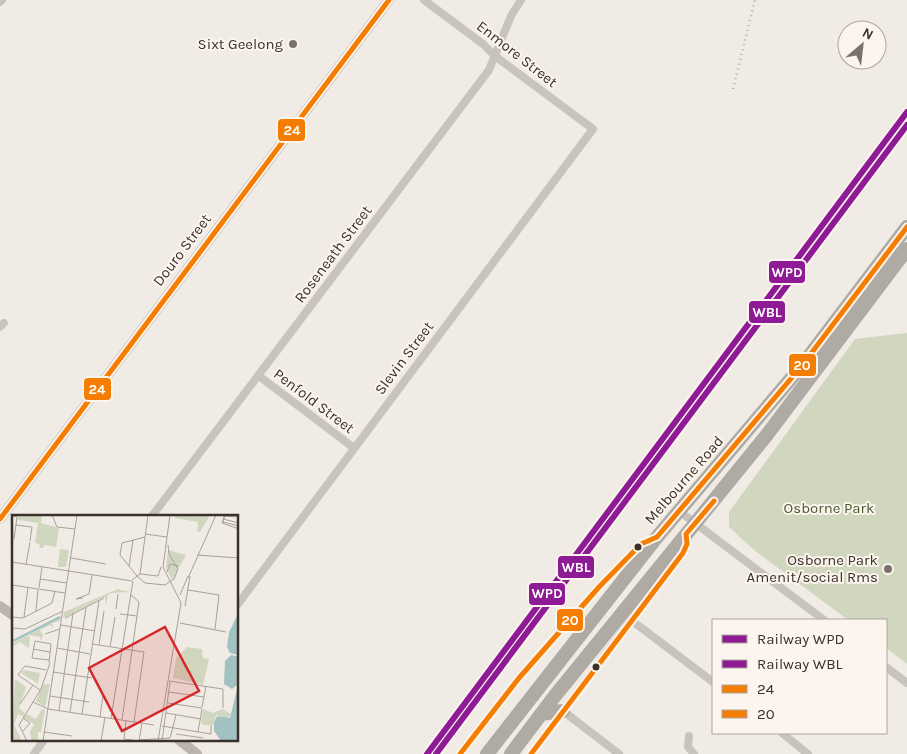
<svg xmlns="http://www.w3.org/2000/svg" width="907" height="754" viewBox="0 0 907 754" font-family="Karla,sans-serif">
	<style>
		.green { fill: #d1d6bf }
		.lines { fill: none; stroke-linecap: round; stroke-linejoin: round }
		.street { stroke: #c9c3be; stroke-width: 8 }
		.secondary { stroke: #bab3ae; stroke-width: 10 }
		.highway { stroke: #afaaa4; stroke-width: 14 }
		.rail { stroke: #b1aca8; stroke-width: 2.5; stroke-dasharray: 1 4; stroke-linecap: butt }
		.bus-1-casing { stroke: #fbf5ee; stroke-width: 9 }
		.bus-2-casing { stroke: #fbf5ee; stroke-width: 9 }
		.bus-1 { stroke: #f57e02; stroke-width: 5 }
		.bus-2 { stroke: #f57e02; stroke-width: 5 }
		.rail-1-casing { stroke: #fbf5ee; stroke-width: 10 }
		.rail-2-casing { stroke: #fbf5ee; stroke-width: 10 }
		.rail-1 { stroke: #8f1a95; stroke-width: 6 }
		.rail-2 { stroke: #8f1a95; stroke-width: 6 }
		.poi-dot { fill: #7a716c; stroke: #fbf5ee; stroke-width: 2 }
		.bus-dot { fill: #3b302b; stroke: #fbf5ee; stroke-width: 2 }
		.labels { text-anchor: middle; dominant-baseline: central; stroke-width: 4; stroke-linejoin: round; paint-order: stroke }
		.poi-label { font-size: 15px; fill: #3b302b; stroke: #fbf5ee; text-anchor: end }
		.street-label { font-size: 15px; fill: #3b302b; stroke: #fbf5ee }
		.park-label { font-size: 15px; fill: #4a5a2e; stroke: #fbf5ee }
		.inset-river { fill: none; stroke: #a1c2c1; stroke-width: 2.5 }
		.inset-road { fill: none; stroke: #a8a09b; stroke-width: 1 }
		.view { fill: #d62828; fill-opacity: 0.15; stroke: #d62828; stroke-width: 2.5 }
		.inset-edge { fill: none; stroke: #3b302b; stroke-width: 2.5 }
		.line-badge { stroke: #fbf5ee; stroke-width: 2 }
		.badge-label { font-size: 14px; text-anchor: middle; font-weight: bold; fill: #fff }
	</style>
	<rect width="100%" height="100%" fill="#f0ebe5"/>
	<path class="green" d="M907 333V664L886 648V620H848L754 550 729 527V512L855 339Z"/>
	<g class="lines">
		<path class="street" d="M0 2 2 0
			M0 327 4 323
			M259 376 354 448
			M679 511 824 620
			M152 516 489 70 511 16 521 0
			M238 604 593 129 495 56 483 44 424 0
			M631 620 713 682
			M886 667 907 683
			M563 711 619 754
			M782 733 808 754
			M689 736 688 747 694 754
			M34 754 44 740
			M531 754 631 620 669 572 683 553 687 544 686 534"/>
		<path class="secondary" d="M0 519 389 0
			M0 606 14 616
			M179 740 197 754"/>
		<path class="highway" d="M541 714 563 711
			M487 754 657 537 800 368 907 227
			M511 754 554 697 766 436 907 249"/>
		<path class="rail" d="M733 89 755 0"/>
		<defs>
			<path id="bus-1" d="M0 519 389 0"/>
			<path id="bus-2" d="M460 754 519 678 599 587 641 544 657 537 800 368 907 227
				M531 754 683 553 687 544 686 534 714 501"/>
		</defs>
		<use href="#bus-1" class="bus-1-casing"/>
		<use href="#bus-2" class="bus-2-casing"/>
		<use href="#bus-1" class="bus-1"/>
		<use href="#bus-2" class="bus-2"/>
		<defs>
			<path id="rail-1" d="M427 754 907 112"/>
			<path id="rail-2" d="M436 754 907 125"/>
		</defs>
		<use href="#rail-1" class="rail-1-casing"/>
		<use href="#rail-2" class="rail-2-casing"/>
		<use href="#rail-1" class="rail-1"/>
		<use href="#rail-2" class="rail-2"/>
	</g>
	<g class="poi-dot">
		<circle cx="293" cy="44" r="5"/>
		<circle cx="888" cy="569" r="5"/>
	</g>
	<g class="bus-dot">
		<circle cx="638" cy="547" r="4.5"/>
		<circle cx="596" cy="667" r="4.5"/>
	</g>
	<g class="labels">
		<g class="poi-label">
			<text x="283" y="44">Sixt Geelong</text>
			<text x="878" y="560">Osborne Park<tspan x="878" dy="17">Amenit/social Rms</tspan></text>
		</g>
		<g class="street-label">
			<text transform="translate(517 54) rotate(38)">Enmore Street</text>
			<text transform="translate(182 250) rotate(-53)">Douro Street</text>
			<text transform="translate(333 254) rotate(-53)">Roseneath Street</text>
			<text transform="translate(404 358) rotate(-53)">Slevin Street</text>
			<text transform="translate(314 401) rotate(37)">Penfold Street</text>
			<text transform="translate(684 480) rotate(-49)">Melbourne Road</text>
		</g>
		<g class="park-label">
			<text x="829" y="508">Osborne Park</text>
		</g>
	</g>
	<g transform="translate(12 515)">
		<rect width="226" height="226" fill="#f0ebe5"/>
		<path d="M30 0 29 8 47 13 44 32 32 30 31 33H27L28 29 23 28 26 8 6 5 5 1ZM163 0H198L188 17 185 16 186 7 163 3ZM48 34 57 35 54 52H46ZM156 35 174 40 160 65 154 52ZM106 74 118 77 99 78 96 80 94 90 93 82 51 103 52 97ZM49 101 48 106 40 108 41 113 38 110 28 115 31 120 29 126 28 122 17 120 14 122 18 121 17 133 8 127 2 131 0 129ZM175 132 190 134 191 143 197 144 191 170 161 163 164 143ZM12 155 28 158 26 169 9 158ZM3 164 14 172 7 193 13 198 11 202 6 199 2 210 10 226 0 224ZM36 169H38L33 192 24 186 31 170ZM30 194 33 195 29 217H26V226H20L18 217 22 209 12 203 15 199 24 204ZM191 194 201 198 211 194 219 199 216 203 204 200 201 211 189 209Z" fill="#d1d6bf"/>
		<path d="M226 99V140L218 138 215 132 217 117ZM219 140 227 142 225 170 220 174 212 169 213 146ZM226 170V226H209L202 216V208L205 201 218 203Z" fill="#a1c2c1"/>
		<path class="inset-river" d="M1 126 48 102"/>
		<path class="inset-road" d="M40 0 45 12 63 14M0 1 5 2 2 24M212 1 211 7 227 11M212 1 227 2M213 1 210 8 227 14M211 4 227 8M4 10 20 12 18 26M133 19 155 22M156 30 157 39 166 54M185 40 227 43M59 43 94 49M0 47 120 66M14 49 18 27M117 51 121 25M155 57 158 49 166 51M128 59 136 0M125 61 108 40 110 28 133 22M125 61 133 68 153 70 162 64 166 54M176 63 204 0M28 64 55 68M120 65 128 59 146 61 149 52M0 70 26 74M27 73 30 52M27 74 53 78M176 75 207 80 203 114M168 80 176 61M71 83 64 84 77 79 80 60M173 91 178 61M104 94 106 79M24 96 26 74M108 99 125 101M0 102 11 103 40 88 43 76M12 102 16 72M53 103 92 83M168 108 214 117M49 110 83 116M0 113 13 114 51 96M33 119 48 114M80 129 132 137 122 207M87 130 92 96M98 132 103 102M45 133 78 139M21 134 38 137M37 145 20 143 23 126 39 129 37 148M41 157 80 163M157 166 211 174V193M28 175 6 160 13 151 34 155M157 177 192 182M38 181 77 187M21 187 36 194M156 188 190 193M8 189 21 170M190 192 194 171M36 194 142 210M47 195 61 98M58 197 74 93M154 198 189 204M70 199 87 86M88 202 91 180M99 203 121 66M110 205 127 87 118 79M114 206 112 224 127 226M150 211 199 219V211M11 216 18 208 11 203M32 217 60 221M186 217 190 194M164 219 191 223M127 225 158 223 164 200M15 226 7 210 29 174 38 148M31 226 65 0M89 226 93 202M127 226 130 208M146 226 169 88 151 52 158 0M150 226 158 167"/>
		<path class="view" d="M153 112 187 176 110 216 77 153Z"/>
		<rect width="226" height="226" class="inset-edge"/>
	</g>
	<g class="line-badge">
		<rect x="277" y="118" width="29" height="24" rx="5" fill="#f57e02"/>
		<rect x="768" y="260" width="38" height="24" rx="5" fill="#8f1a95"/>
		<rect x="748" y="300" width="38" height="24" rx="5" fill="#8f1a95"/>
		<rect x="788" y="353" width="29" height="24" rx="5" fill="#f57e02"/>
		<rect x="83" y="377" width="29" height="24" rx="5" fill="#f57e02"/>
		<rect x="557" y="555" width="38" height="24" rx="5" fill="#8f1a95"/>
		<rect x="528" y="582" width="38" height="24" rx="5" fill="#8f1a95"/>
		<rect x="556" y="608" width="28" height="24" rx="5" fill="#f57e02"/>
	</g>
	<g class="badge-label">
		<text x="292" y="135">24</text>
		<text x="787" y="277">WPD</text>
		<text x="767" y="317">WBL</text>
		<text x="802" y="370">20</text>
		<text x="97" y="394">24</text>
		<text x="576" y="572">WBL</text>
		<text x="547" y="598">WPD</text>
		<text x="570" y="625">20</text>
	</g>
	<rect x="712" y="619" width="175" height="115" fill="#fbf5ee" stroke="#aea6a0"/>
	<rect x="722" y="635" width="25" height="8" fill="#8f1a95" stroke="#aea6a0"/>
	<text x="757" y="644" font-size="15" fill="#3b302b">Railway WPD</text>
	<rect x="722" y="660" width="25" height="8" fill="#8f1a95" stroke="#aea6a0"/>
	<text x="757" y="669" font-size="15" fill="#3b302b">Railway WBL</text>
	<rect x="722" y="685" width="25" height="8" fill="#f57e02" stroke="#aea6a0"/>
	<text x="757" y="694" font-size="15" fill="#3b302b">24</text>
	<rect x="722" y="710" width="25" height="8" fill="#f57e02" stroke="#aea6a0"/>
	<text x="757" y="719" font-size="15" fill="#3b302b">20</text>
	<g transform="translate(862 45) rotate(28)"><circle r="24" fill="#fbf5ee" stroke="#aea6a0"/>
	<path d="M0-4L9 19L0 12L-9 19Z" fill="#7a716c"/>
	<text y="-8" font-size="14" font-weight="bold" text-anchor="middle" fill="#3b302b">N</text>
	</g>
</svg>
